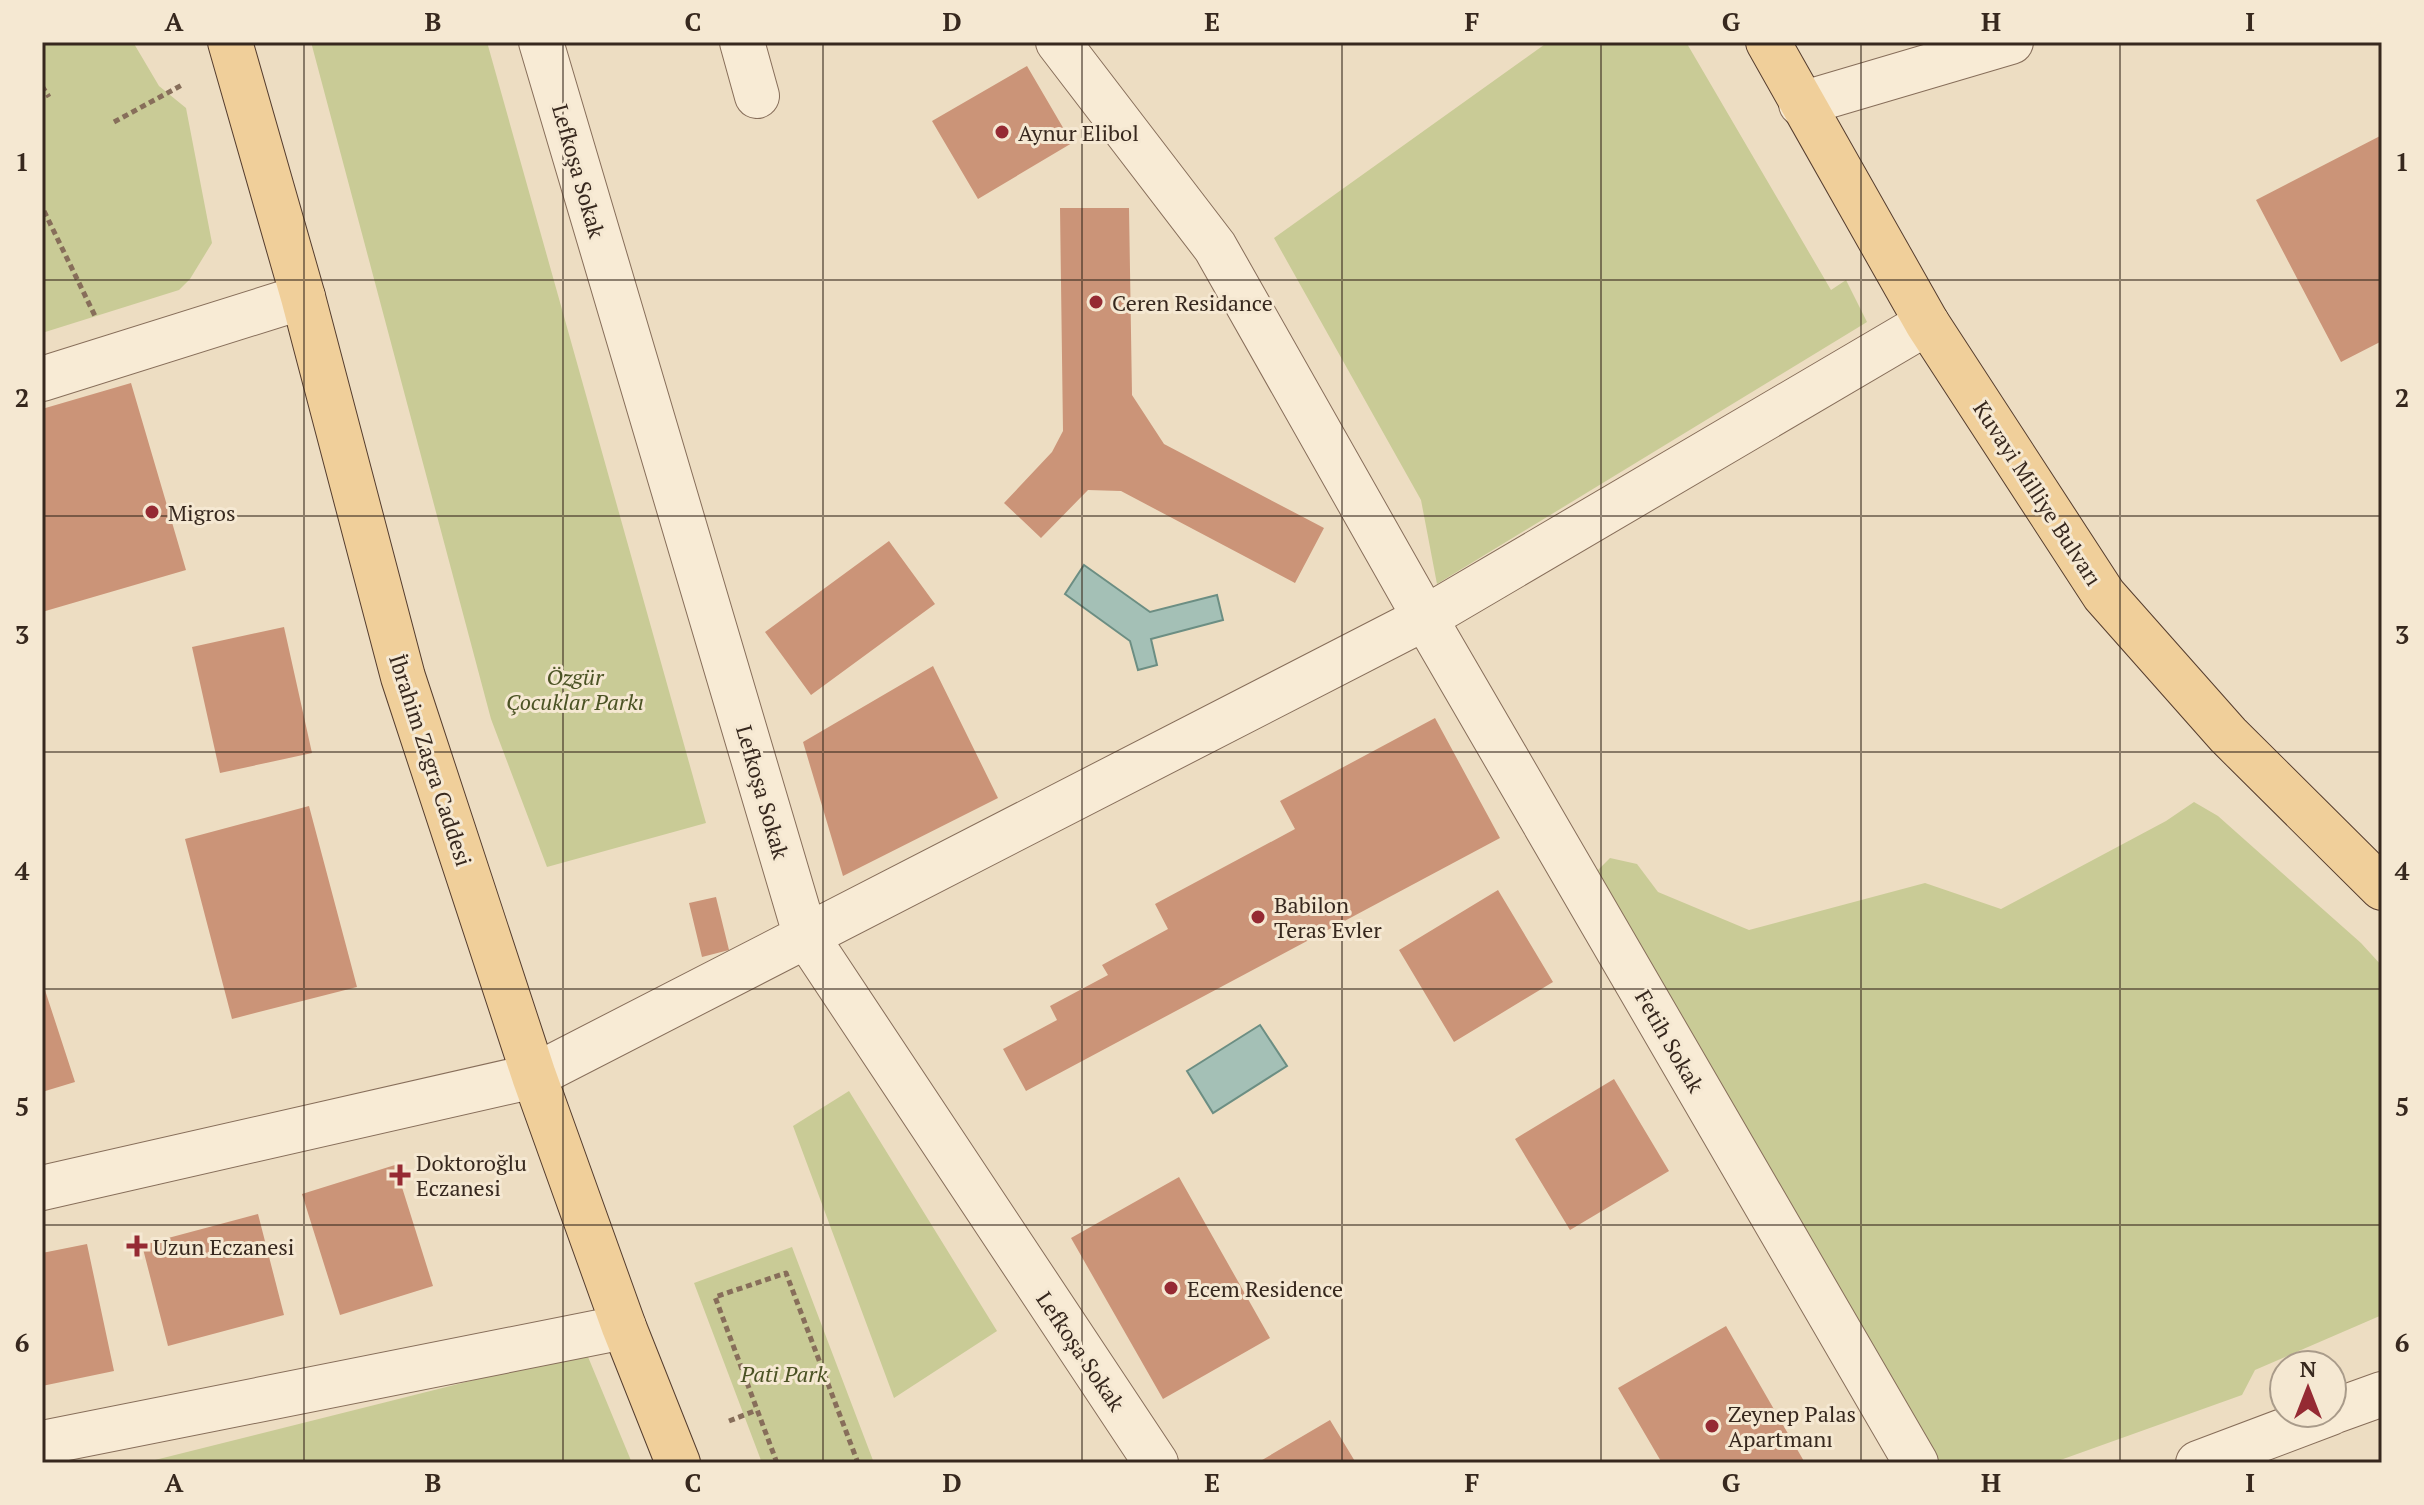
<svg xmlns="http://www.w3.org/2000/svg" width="2424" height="1505" viewBox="0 0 2424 1505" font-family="'PT Serif',serif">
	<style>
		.green { fill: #c9cb96 }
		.water { fill: #a4c0b6; stroke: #6c8e83; stroke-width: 2 }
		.building { fill: #cb9478 }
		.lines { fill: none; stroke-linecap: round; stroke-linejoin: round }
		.minor-casing { stroke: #876e5a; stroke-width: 46 }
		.major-casing { stroke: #553d2e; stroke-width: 46 }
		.path { stroke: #876e5a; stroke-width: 5; stroke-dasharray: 6 4; stroke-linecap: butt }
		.minor { stroke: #f8ebd5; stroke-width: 44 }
		.major { stroke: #f0cf9a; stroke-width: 44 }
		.grid { fill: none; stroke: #37281e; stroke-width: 2; stroke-opacity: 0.55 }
		.poi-dot { fill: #952a33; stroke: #f5e8d2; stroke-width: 3 }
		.labels { text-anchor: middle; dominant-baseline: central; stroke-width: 6; stroke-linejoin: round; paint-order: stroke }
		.poi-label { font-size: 22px; fill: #37281e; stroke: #f5e8d2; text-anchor: start }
		.street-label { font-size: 22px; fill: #37281e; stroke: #f5e8d2 }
		.park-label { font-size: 22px; font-style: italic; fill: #4b5324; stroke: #f5e8d2 }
		.neatline { fill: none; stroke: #37281e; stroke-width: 3 }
		.grid-label { font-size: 26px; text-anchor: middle; font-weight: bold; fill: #37281e }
	</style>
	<rect width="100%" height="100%" fill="#edddc2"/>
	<path class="green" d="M42 42H133L159 86 186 108 212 243 190 279 179 290 42 333Z
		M311 42H487L706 823 547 867 491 719Z
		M1548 42H1686L1831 290 1846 280 1867 322 1437 584 1421 500 1274 238Z
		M2194 802 2218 816 2361 943 2382 966V1315L2255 1370 2242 1395 2052 1463H1935L1595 873 1610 858 1637 864 1658 892 1749 930 1925 883 2001 909 2166 821Z
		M849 1091 997 1331 894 1398 793 1126Z
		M792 1247 874 1463H762L694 1283Z
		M586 1352 632 1463H143Z"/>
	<path class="water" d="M1084 565 1150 612 1217 595 1223 620 1151 639 1157 665 1138 670 1130 641 1065 594Z
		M1260 1025 1287 1066 1213 1113 1187 1071Z"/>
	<path class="building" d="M1027 66 1072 143 978 199 932 121Z
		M2382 135V341L2341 362 2256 200Z
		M1060 208H1129L1132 395 1164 444 1324 528 1295 583 1121 491 1088 490 1041 538 1004 503 1052 452 1063 431Z
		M131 383 186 570 42 612V409Z
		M889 541 935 604 811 695 765 632Z
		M284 627 312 753 220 773 192 647Z
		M933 666 998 798 843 876 803 742Z
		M1435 718 1500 838 1026 1091 1003 1049 1057 1020 1050 1006 1108 975 1102 965 1168 929 1155 904 1295 829 1280 801Z
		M309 806 357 987 232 1019 185 839Z
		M1498 890 1553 982 1454 1042 1399 950Z
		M716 897 729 950 702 957 689 903Z
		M42 981 75 1082 42 1092Z
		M1614 1079 1669 1171 1570 1230 1515 1139Z
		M395 1165 433 1286 340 1315 302 1194Z
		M1179 1177 1270 1338 1163 1399 1071 1238Z
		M258 1214 284 1315 168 1346 142 1245Z
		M87 1244 114 1371 42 1386V1253Z
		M1726 1326 1805 1463H1662L1618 1388Z
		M1330 1420 1356 1463H1257Z"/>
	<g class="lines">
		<defs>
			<path id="minor" d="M541 42 805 934 1156 1463
				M742 42 757 96
				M1058 42 1215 247 1425 618 1916 1463
				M1801 104 2011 42
				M42 379 303 297
				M42 1188 534 1076 1425 618 1927 323
				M2332 1412 2382 1394
				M42 1443 624 1327
				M2198 1463 2331 1413"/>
			<path id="major" d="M230 42 303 297 403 677 534 1076 624 1327 678 1463
				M1768 42 1927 323 2104 595 2228 735 2382 888"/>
		</defs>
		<use href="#minor" class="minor-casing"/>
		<use href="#major" class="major-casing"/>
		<path class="path" d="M42 86 49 97
			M114 122 182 85
			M44 211 96 318
			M729 1421 757 1410
			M777 1463 715 1297 786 1273 858 1463"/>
		<use href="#minor" class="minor"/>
		<use href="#major" class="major"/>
	</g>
	<path class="grid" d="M304 42V1463M563 42V1463M823 42V1463M1082 42V1463M1342 42V1463M1601 42V1463M1861 42V1463M2120 42V1463M42 280H2382M42 516H2382M42 752H2382M42 989H2382M42 1225H2382"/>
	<g class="poi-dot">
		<circle cx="1002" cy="132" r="8"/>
		<circle cx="1096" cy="302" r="8"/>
		<circle cx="152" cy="512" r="8"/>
		<circle cx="1258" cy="917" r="8"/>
		<path d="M396 1163h8v8h8v8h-8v8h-8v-8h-8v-8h8z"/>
		<path d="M133 1234h8v8h8v8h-8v8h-8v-8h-8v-8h8z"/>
		<circle cx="1171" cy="1288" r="8"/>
		<circle cx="1712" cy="1426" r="8"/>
	</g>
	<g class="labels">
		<g class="poi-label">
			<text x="1018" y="132">Aynur Elibol</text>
			<text x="1112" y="302">Ceren Residance</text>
			<text x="168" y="512">Migros</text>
			<text x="1274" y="904">Babilon<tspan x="1274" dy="25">Teras Evler</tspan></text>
			<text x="416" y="1162">Doktoroğlu<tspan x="416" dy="25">Eczanesi</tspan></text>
			<text x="153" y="1246">Uzun Eczanesi</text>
			<text x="1187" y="1288">Ecem Residence</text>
			<text x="1728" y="1413">Zeynep Palas<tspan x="1728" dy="25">Apartmanı</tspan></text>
		</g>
		<g class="street-label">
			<text transform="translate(579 171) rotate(74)">Lefkoşa Sokak</text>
			<text transform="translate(2038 493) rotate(57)">Kuvayi Milliye Bulvarı</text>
			<text transform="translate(431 760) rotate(72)">İbrahim Zagra Caddesi</text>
			<text transform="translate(763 792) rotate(74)">Lefkoşa Sokak</text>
			<text transform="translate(1670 1041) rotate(60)">Fetih Sokak</text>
			<text transform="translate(1081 1351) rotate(56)">Lefkoşa Sokak</text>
		</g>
		<g class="park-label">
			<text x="575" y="676">Özgür<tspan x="575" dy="25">Çocuklar Parkı</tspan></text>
			<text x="784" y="1373">Pati Park</text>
		</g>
	</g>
	<rect width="2424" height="1505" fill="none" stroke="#f5e8d2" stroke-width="88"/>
	<g transform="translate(2308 1389)"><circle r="38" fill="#f5e8d2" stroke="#a99b8a" stroke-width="2"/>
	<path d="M0-6L14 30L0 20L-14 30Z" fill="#952a33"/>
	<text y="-12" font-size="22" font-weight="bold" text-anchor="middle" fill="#37281e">N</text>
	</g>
	<rect x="44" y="44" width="2336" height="1417" class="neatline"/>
	<g class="grid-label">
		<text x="174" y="31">A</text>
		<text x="433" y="31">B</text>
		<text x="693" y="31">C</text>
		<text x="952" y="31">D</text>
		<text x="1212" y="31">E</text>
		<text x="1472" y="31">F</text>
		<text x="1731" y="31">G</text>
		<text x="1991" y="31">H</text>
		<text x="2250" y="31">I</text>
		<text x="22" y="171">1</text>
		<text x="2402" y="171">1</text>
		<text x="22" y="407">2</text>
		<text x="2402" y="407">2</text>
		<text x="22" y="644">3</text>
		<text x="2402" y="644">3</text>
		<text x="22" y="880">4</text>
		<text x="2402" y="880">4</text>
		<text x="22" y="1116">5</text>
		<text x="2402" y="1116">5</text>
		<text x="22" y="1352">6</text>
		<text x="2402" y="1352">6</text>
		<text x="174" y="1492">A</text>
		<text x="433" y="1492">B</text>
		<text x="693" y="1492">C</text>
		<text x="952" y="1492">D</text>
		<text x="1212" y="1492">E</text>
		<text x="1472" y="1492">F</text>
		<text x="1731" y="1492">G</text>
		<text x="1991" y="1492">H</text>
		<text x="2250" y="1492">I</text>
	</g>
</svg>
